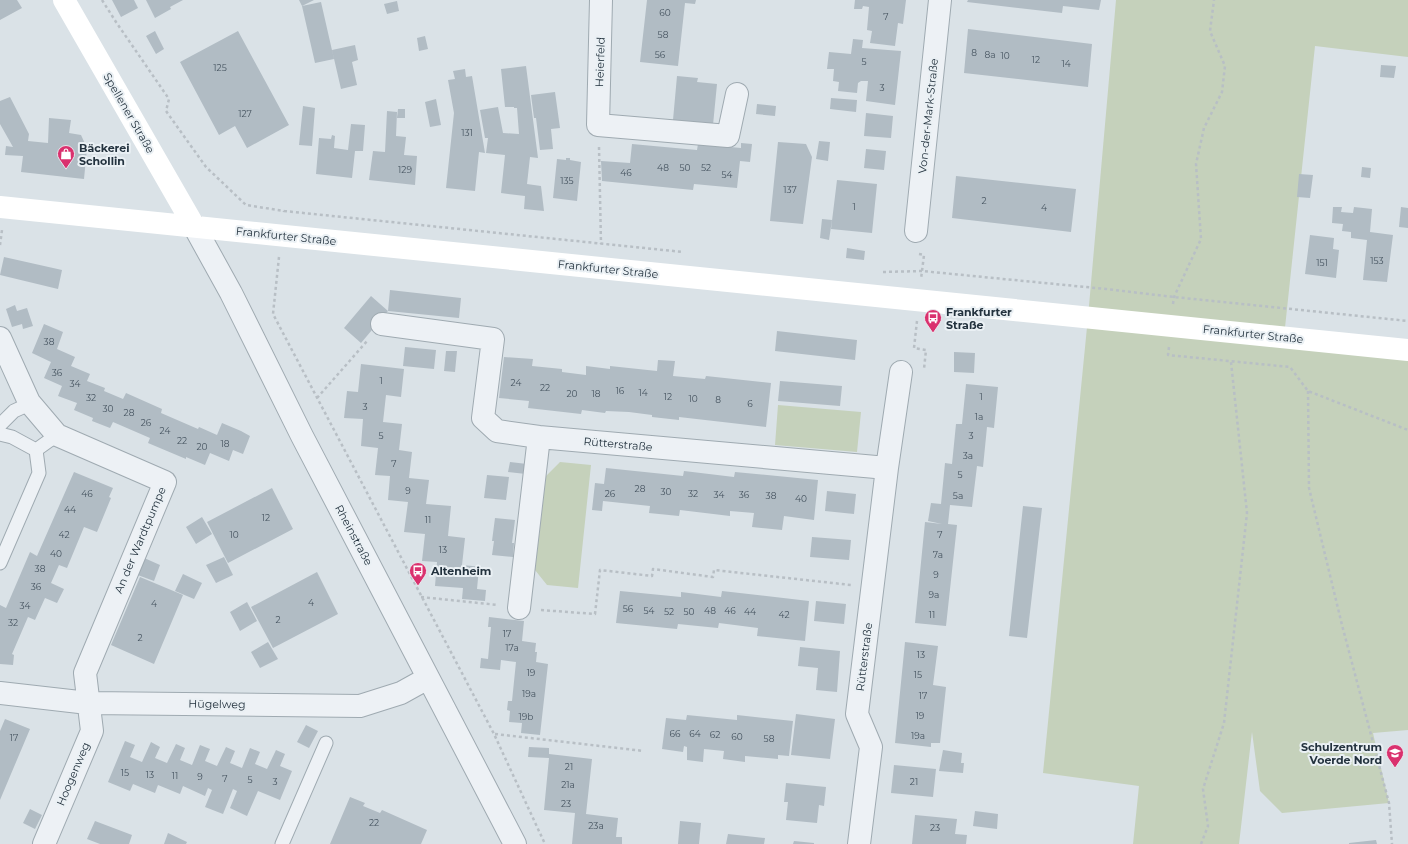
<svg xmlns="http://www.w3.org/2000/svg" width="1408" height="844" viewBox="0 0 1408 844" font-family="Montserrat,sans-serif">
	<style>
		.green { fill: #c5d1bb }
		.building { fill: #b1bcc4 }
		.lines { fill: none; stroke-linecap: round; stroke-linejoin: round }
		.lane-casing { stroke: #9faab1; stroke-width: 15 }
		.street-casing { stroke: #9faab1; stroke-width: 24 }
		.path { stroke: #b8bfc5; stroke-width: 2.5; stroke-dasharray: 3 3; stroke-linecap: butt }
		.lane { stroke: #edf1f5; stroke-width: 13 }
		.street { stroke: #edf1f5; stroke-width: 22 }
		.secondary { stroke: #fff; stroke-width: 22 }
		.labels { text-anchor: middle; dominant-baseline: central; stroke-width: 4; stroke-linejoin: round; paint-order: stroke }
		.number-label { font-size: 9px; fill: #465460 }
		.street-label { font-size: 11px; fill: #23323e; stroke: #eaf0f4 }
		.poi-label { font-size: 11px; font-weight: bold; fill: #23323e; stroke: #eaf0f4; text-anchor: start }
	</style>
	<rect width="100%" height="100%" fill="#dae2e7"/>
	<path class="green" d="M1116 0H1408V57L1315 46 1284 337 1408 350V730L1373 733 1389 803 1282 813 1260 791 1252 732 1239 844H1133L1139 786 1043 773 1088 317Z
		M778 405 861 412 857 452 775 445Z
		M560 462 591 465 578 588 547 585 535 570 546 476Z"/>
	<path class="building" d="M0 0H17L22 8 0 20Z
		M112 0H134L138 8 121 17Z
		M146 0H183L170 7 171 9 155 18Z
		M299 0H314L302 6Z
		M647 0H696L695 4 685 3 678 66 640 62Z
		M855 0H906L903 24 898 23 895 46 870 43 872 31 867 30 869 7 863 6 862 9H854Z
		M968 0H1101L1099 10 1063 6 1062 13 967 2Z
		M397 1 399 11 387 14 384 4Z
		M321 2 334 59 315 63 302 6Z
		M968 29 1092 44 1088 87 964 73Z
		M155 31 164 49 156 54 146 36Z
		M238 31 289 125 247 148 235 126 219 135 180 62Z
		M425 36 428 49 419 51 417 38Z
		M853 39 863 40 862 48 901 51 895 105 866 101 868 81H861L858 83 857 93 838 91 839 82 833 81 834 69H827L829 52 851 54Z
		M355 45 358 60 352 62 357 85 341 89 332 50Z
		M1381 65 1396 66 1394 78 1380 77Z
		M526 66 538 158 530 157 527 184 541 186 544 211 524 209 525 196 501 193 505 155 486 153 488 138H485L480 110 498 107 503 133 519 134 517 108H514V107H505L501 69Z
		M465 69 466 77 472 76 485 153 479 152 475 191 446 188 454 113 448 80 455 79 453 71Z
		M677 76 698 78 697 82 717 84 713 125 673 120Z
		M555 92 560 128 551 129 553 149 540 150 536 118H534L531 95Z
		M10 97 29 134 28 141 48 143 49 118 71 120 69 133 81 135 87 148 84 179 21 172 23 156 5 155 6 146 13 147 0 124V101Z
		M831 98 857 100 856 112 830 109Z
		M436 99 441 125 430 127 425 102Z
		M757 104 776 106 775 116 756 114Z
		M303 106 315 108 312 146 299 145Z
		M398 109H405V118H397Z
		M387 111 397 112 396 136 406 137 404 155 417 156 415 185 369 180 373 151 385 152Z
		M866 113 893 116 891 138 864 136Z
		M351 124 365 125 363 151H355L352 178 316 174 319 138 331 139 332 135 335 136 334 148 348 150Z
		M819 141 830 142 828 161 816 159Z
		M778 142 806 144 812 157 803 224 770 221Z
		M741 143 752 144 750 162 740 161 737 188 694 184 693 190 602 181 601 161 630 163 632 144 697 150 698 144 741 148Z
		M866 149 886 151 884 170 864 168Z
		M566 158H570V160L581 162 577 201 553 198 557 159 566 160Z
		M1362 167 1371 168 1370 178 1361 177Z
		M1299 174 1313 175 1310 198 1297 197Z
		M956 176 1076 189 1071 232 952 218Z
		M837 180 877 184 872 233 831 229Z
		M1333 207H1342L1341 212 1353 213 1354 207 1372 209 1370 232 1393 235 1387 282 1363 280 1367 240 1351 238V232L1342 231 1343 224 1332 223Z
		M1401 207 1408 208V228L1399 227Z
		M822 219 832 220 829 240 820 238Z
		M1310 235 1334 238 1333 249 1339 250 1336 278 1305 274Z
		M847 248 865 251 864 260 846 258Z
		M4 257 62 270 58 289 0 275Z
		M390 290 461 298 459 318 388 311 361 343 344 328 371 296 388 311Z
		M15 305 17 311 27 308 33 326 23 329 22 324 12 327 6 309Z
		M44 324 63 332 57 349 75 357 71 366 90 374 87 381 105 388 104 391 123 399 126 393 162 409 161 413 198 429 199 427 217 435 222 423 241 431 250 436 243 454 233 450 229 461 210 453 205 465 186 457V459L148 443 150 438 113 422 110 428 92 421 93 418 74 410 77 403 58 396 62 386 44 378 51 362 32 353Z
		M777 331 857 340 855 360 775 351Z
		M405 347 436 350 434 369 403 366Z
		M446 351H457L455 372 444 371Z
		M954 352 975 353 974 373 954 372Z
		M504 357 533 359 532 366 562 369V372L586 375V366L610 369V366L657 371 658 360 675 361 673 376 705 379 706 376 771 383 766 427 679 417V420L652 417V415L629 412 606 411 605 413 582 410 581 414 528 408 529 401 499 398Z
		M361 364 404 369 401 397 386 395 383 422 402 424 399 450 412 452 409 478 429 480 426 504 451 506 448 536 465 538 462 565 482 567V569L479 568 477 589 486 590 485 601 462 599 463 588 435 586 437 562 422 561 425 534 404 532 408 502 388 500 390 476 375 475 378 448 361 446 363 419 344 418 347 391 358 392Z
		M780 381 842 386 840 406 778 401Z
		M966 384 998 387 994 428 987 427 983 467 977 466 972 507 950 505 948 524 957 525 946 626 915 623 925 522 942 524 928 521 931 503 941 504 945 463 952 464 956 424H962Z
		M510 462 527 464 526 474 508 472Z
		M606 468 683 476 684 471 734 477 735 472 818 480 814 520 784 516 782 530 752 527 754 513 730 511V516L680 510 679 516 649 513 650 506 603 501 602 511 592 510 595 483 604 484Z
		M74 472 113 488 109 497 111 498 97 532 84 527 67 568 59 565 51 583 64 589 57 603 45 598 35 620 28 617 12 654 14 655 13 665 0 664V605L6 608 30 552 37 556Z
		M487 475 509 477 506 500 484 498Z
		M272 488 293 529 228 563 207 522Z
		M827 491 856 494 854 514 825 511Z
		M1023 506 1042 508 1027 638 1009 636Z
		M202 517 212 534 196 544 186 527Z
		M495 518 515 520 512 543H514L513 557 492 555 494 541H492Z
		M812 537 851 540 849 560 810 557Z
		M142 557 160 565 154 581 135 574Z
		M224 557 233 575 216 583 206 565Z
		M317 572 338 614 273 648 251 607Z
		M183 574 202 583 194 599 175 591Z
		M140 577 183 595 154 664 111 645Z
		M620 591 681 597V592L721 597 722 591 809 601 805 641 757 636 758 628 719 623 718 628 678 624 677 629 616 623Z
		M816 601 846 604 844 624 814 621Z
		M247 602 257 621 240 631 230 612Z
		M489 617 524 621 522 641 536 643 535 652H537L536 662 548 664 540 735 521 733 522 723 509 722 510 711 507 710 508 701H512L516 662 501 660 500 670 480 668 481 658 488 659 491 627H488Z
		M268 642 278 659 260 668 251 652Z
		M905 642 938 646 933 685 946 687 940 743H931V747L895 743Z
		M800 647 840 651 837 692 816 690 818 668 798 666Z
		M796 714 835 719 830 759 791 755Z
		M687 715 737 720V715L793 721 789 756 778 755V759L745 756V762L723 759 724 751 704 749 703 762 687 760V747L684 746 683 752 662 749 666 718 686 720Z
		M5 719 30 729 0 800V731Z
		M306 725 318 731 309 748 297 742Z
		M125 741 135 745 130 757 142 762 151 742 160 747 155 758 167 763 176 744 185 748 180 760 192 765 200 745 210 749 205 761 217 766 226 747 235 751 230 763 242 768 250 748 260 752 255 764 267 769 276 750 285 754 280 766 292 771 280 800 258 791 247 816 230 808 237 791 233 789 223 814 205 807 212 790 208 788 205 796 183 786 180 794 158 785 155 793 133 784 130 791 108 782Z
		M529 747 549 748V754L592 759 586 814 618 818 616 837H622V844H572L575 813 544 810 549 758 528 757Z
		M943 750 962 753 961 763H964L963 773 939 771Z
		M894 765 936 769 933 797 891 793Z
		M786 783 826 787 824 806 819 805 817 823 786 820 788 802H784Z
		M350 797 365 803 363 806 380 813 382 810 427 830 421 844H330Z
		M30 809 42 815 35 829 23 823Z
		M975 811 998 814 997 829 973 826Z
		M915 815 957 819 955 834 967 835 966 844H912Z
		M95 821 132 835 129 844H100L87 839Z
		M680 821 701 823 699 844H678Z
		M168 833 187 842 186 844H164Z
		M728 834 765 838 764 844H726Z
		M1376 840 1377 844H1349V843Z
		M794 841 814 843V844H793Z"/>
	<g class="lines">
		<defs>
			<path id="lane" d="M0 425 14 411 25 406 29 402
				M0 434 12 437 36 450
				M36 450 57 435
				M0 563 39 473 36 450
				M282 844 326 743"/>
			<path id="street" d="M601 0 598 125 728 136 737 94
				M194 226 231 293 302 436 515 844
				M916 231 940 0
				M382 324 493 339 483 418 497 431 539 437 887 468
				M0 338 29 402 57 435 165 482 85 673 92 731 44 844
				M519 608 539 437
				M0 693 88 703 360 706 401 693 428 678
				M859 844 871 747 857 714 887 468 901 372"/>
		</defs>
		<use href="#lane" class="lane-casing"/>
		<use href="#street" class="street-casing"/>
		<path class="path" d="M102 0 116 22 169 99 166 111 206 167 246 205 284 211V212
			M599 147 601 244
			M284 211 683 252
			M0 245 2 230
			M919 254 924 255 921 279
			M279 257 273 314 494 734 545 844
			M883 272 922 271 1106 289 1174 297 1408 321
			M1173 304 1174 297 1201 239 1196 164 1204 128 1222 92 1225 66 1210 31 1214 0
			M917 321 914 348 926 350 924 369
			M1169 347 1168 355 1290 367 1308 391 1408 430
			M1308 391 1309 488 1342 625 1389 803 1392 844
			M317 398 368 340
			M421 597 498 605
			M541 610 595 614 600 570 652 576 653 569 713 577 714 570 851 585
			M495 734 644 751
			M1201 844 1208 826 1203 789 1224 723 1247 513 1231 362"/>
		<use href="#lane" class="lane"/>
		<use href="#street" class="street"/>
		<path class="secondary" d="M64 0 194 226
			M0 207 1408 350"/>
	</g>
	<defs>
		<symbol id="shop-pin" viewBox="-11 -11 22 30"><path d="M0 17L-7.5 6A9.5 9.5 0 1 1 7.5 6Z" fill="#da316e" stroke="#eaf0f4"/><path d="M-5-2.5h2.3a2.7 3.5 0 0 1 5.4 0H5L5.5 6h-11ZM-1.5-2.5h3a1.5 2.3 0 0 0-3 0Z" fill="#fff"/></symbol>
		<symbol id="bus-pin" viewBox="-11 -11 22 30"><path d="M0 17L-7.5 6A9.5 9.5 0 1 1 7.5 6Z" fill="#da316e" stroke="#eaf0f4"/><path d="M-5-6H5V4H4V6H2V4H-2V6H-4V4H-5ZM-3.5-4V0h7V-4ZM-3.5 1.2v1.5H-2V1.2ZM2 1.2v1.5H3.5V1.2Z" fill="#fff"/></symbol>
		<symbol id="school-pin" viewBox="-11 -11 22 30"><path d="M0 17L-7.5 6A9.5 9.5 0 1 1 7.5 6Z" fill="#da316e" stroke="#eaf0f4"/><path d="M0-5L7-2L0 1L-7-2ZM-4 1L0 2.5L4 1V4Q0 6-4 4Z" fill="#fff"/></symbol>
	</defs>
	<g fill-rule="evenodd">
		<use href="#shop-pin" x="56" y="144" width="20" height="27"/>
		<use href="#bus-pin" x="923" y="308" width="20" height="27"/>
		<use href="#bus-pin" x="408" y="561" width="20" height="27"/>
		<use href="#school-pin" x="1385" y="743" width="20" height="27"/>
	</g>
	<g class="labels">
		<g class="number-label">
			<text x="665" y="12">60</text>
			<text x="886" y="16">7</text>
			<text x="663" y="34">58</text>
			<text x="974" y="52">8</text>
			<text x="660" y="54">56</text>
			<text x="990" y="54">8a</text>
			<text x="1005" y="55">10</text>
			<text x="1036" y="59">12</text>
			<text x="864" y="61">5</text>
			<text x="1066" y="63">14</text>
			<text x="220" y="67">125</text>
			<text x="882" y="87">3</text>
			<text x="245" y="113">127</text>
			<text x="467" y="132">131</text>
			<text x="663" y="167">48</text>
			<text x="685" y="167">50</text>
			<text x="706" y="167">52</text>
			<text x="405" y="169">129</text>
			<text x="626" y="172">46</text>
			<text x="727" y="174">54</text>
			<text x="567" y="180">135</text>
			<text x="790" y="189">137</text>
			<text x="984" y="200">2</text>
			<text x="854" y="206">1</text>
			<text x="1044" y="207">4</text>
			<text x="1377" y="260">153</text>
			<text x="1322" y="262">151</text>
			<text x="49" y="341">38</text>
			<text x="57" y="372">36</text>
			<text x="381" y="380">1</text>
			<text x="516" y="382">24</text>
			<text x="75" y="383">34</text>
			<text x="545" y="387">22</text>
			<text x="620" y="390">16</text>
			<text x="643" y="392">14</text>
			<text x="572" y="393">20</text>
			<text x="596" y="393">18</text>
			<text x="668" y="396">12</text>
			<text x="981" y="396">1</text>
			<text x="91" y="397">32</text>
			<text x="693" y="398">10</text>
			<text x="718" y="399">8</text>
			<text x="750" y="403">6</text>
			<text x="365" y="406">3</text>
			<text x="108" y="408">30</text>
			<text x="129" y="412">28</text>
			<text x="979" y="416">1a</text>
			<text x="146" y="422">26</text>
			<text x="165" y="430">24</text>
			<text x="381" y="435">5</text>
			<text x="971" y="435">3</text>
			<text x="182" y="440">22</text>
			<text x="225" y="443">18</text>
			<text x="202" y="446">20</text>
			<text x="968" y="455">3a</text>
			<text x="394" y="463">7</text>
			<text x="960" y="474">5</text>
			<text x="640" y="488">28</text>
			<text x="408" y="490">9</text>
			<text x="666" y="491">30</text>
			<text x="87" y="493">46</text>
			<text x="610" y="493">26</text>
			<text x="693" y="493">32</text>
			<text x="719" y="494">34</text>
			<text x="744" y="494">36</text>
			<text x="771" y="495">38</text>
			<text x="958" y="495">5a</text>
			<text x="801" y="498">40</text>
			<text x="70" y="509">44</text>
			<text x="266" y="517">12</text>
			<text x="428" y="519">11</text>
			<text x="64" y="534">42</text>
			<text x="234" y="534">10</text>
			<text x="940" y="534">7</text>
			<text x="443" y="549">13</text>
			<text x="56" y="553">40</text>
			<text x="938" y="554">7a</text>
			<text x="40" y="568">38</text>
			<text x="936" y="574">9</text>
			<text x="36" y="586">36</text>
			<text x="934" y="594">9a</text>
			<text x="311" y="602">4</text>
			<text x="154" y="603">4</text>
			<text x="25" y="605">34</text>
			<text x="628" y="608">56</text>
			<text x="649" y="610">54</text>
			<text x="710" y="610">48</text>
			<text x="730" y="610">46</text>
			<text x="669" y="611">52</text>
			<text x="689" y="611">50</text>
			<text x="750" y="611">44</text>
			<text x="784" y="614">42</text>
			<text x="932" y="614">11</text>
			<text x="278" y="619">2</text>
			<text x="13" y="622">32</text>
			<text x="507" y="633">17</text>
			<text x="140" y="637">2</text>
			<text x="512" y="647">17a</text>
			<text x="921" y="654">13</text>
			<text x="531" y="672">19</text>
			<text x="918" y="674">15</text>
			<text x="529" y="693">19a</text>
			<text x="923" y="695">17</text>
			<text x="920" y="715">19</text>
			<text x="526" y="716">19b</text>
			<text x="675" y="733">66</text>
			<text x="695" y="733">64</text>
			<text x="715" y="734">62</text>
			<text x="918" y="735">19a</text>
			<text x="737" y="736">60</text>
			<text x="14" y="737">17</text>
			<text x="769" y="738">58</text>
			<text x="569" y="766">21</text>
			<text x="125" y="772">15</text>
			<text x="150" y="774">13</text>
			<text x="175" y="775">11</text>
			<text x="200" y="776">9</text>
			<text x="225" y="778">7</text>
			<text x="250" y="779">5</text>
			<text x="275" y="781">3</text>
			<text x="914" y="781">21</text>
			<text x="568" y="784">21a</text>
			<text x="566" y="803">23</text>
			<text x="374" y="822">22</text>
			<text x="596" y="825">23a</text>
			<text x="935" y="827">23</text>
		</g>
		<g class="street-label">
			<text transform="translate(600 62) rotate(-88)">Heierfeld</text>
			<text transform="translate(129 113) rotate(60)">Spellener Straße</text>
			<text transform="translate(928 116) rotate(-84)">Von-der-Mark-Straße</text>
			<text transform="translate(286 236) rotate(6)">Frankfurter Straße</text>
			<text transform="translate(608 269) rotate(6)">Frankfurter Straße</text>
			<text transform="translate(1253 334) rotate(6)">Frankfurter Straße</text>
			<text transform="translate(618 444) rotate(5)">Rütterstraße</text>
			<text transform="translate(354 535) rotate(62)">Rheinstraße</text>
			<text transform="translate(140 540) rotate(-67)">An der Wardtpumpe</text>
			<text transform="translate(864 657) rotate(-83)">Rütterstraße</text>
			<text transform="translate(217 704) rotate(1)">Hügelweg</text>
			<text transform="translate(73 774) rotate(-67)">Hoogenweg</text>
		</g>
		<g class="poi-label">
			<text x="79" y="148">Bäckerei<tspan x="79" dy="13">Schollin</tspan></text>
			<text x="946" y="312">Frankfurter<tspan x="946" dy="13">Straße</tspan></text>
			<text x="431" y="571">Altenheim</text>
			<text x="1382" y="747" text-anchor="end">Schulzentrum<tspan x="1382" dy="13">Voerde Nord</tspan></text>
		</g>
	</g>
</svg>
